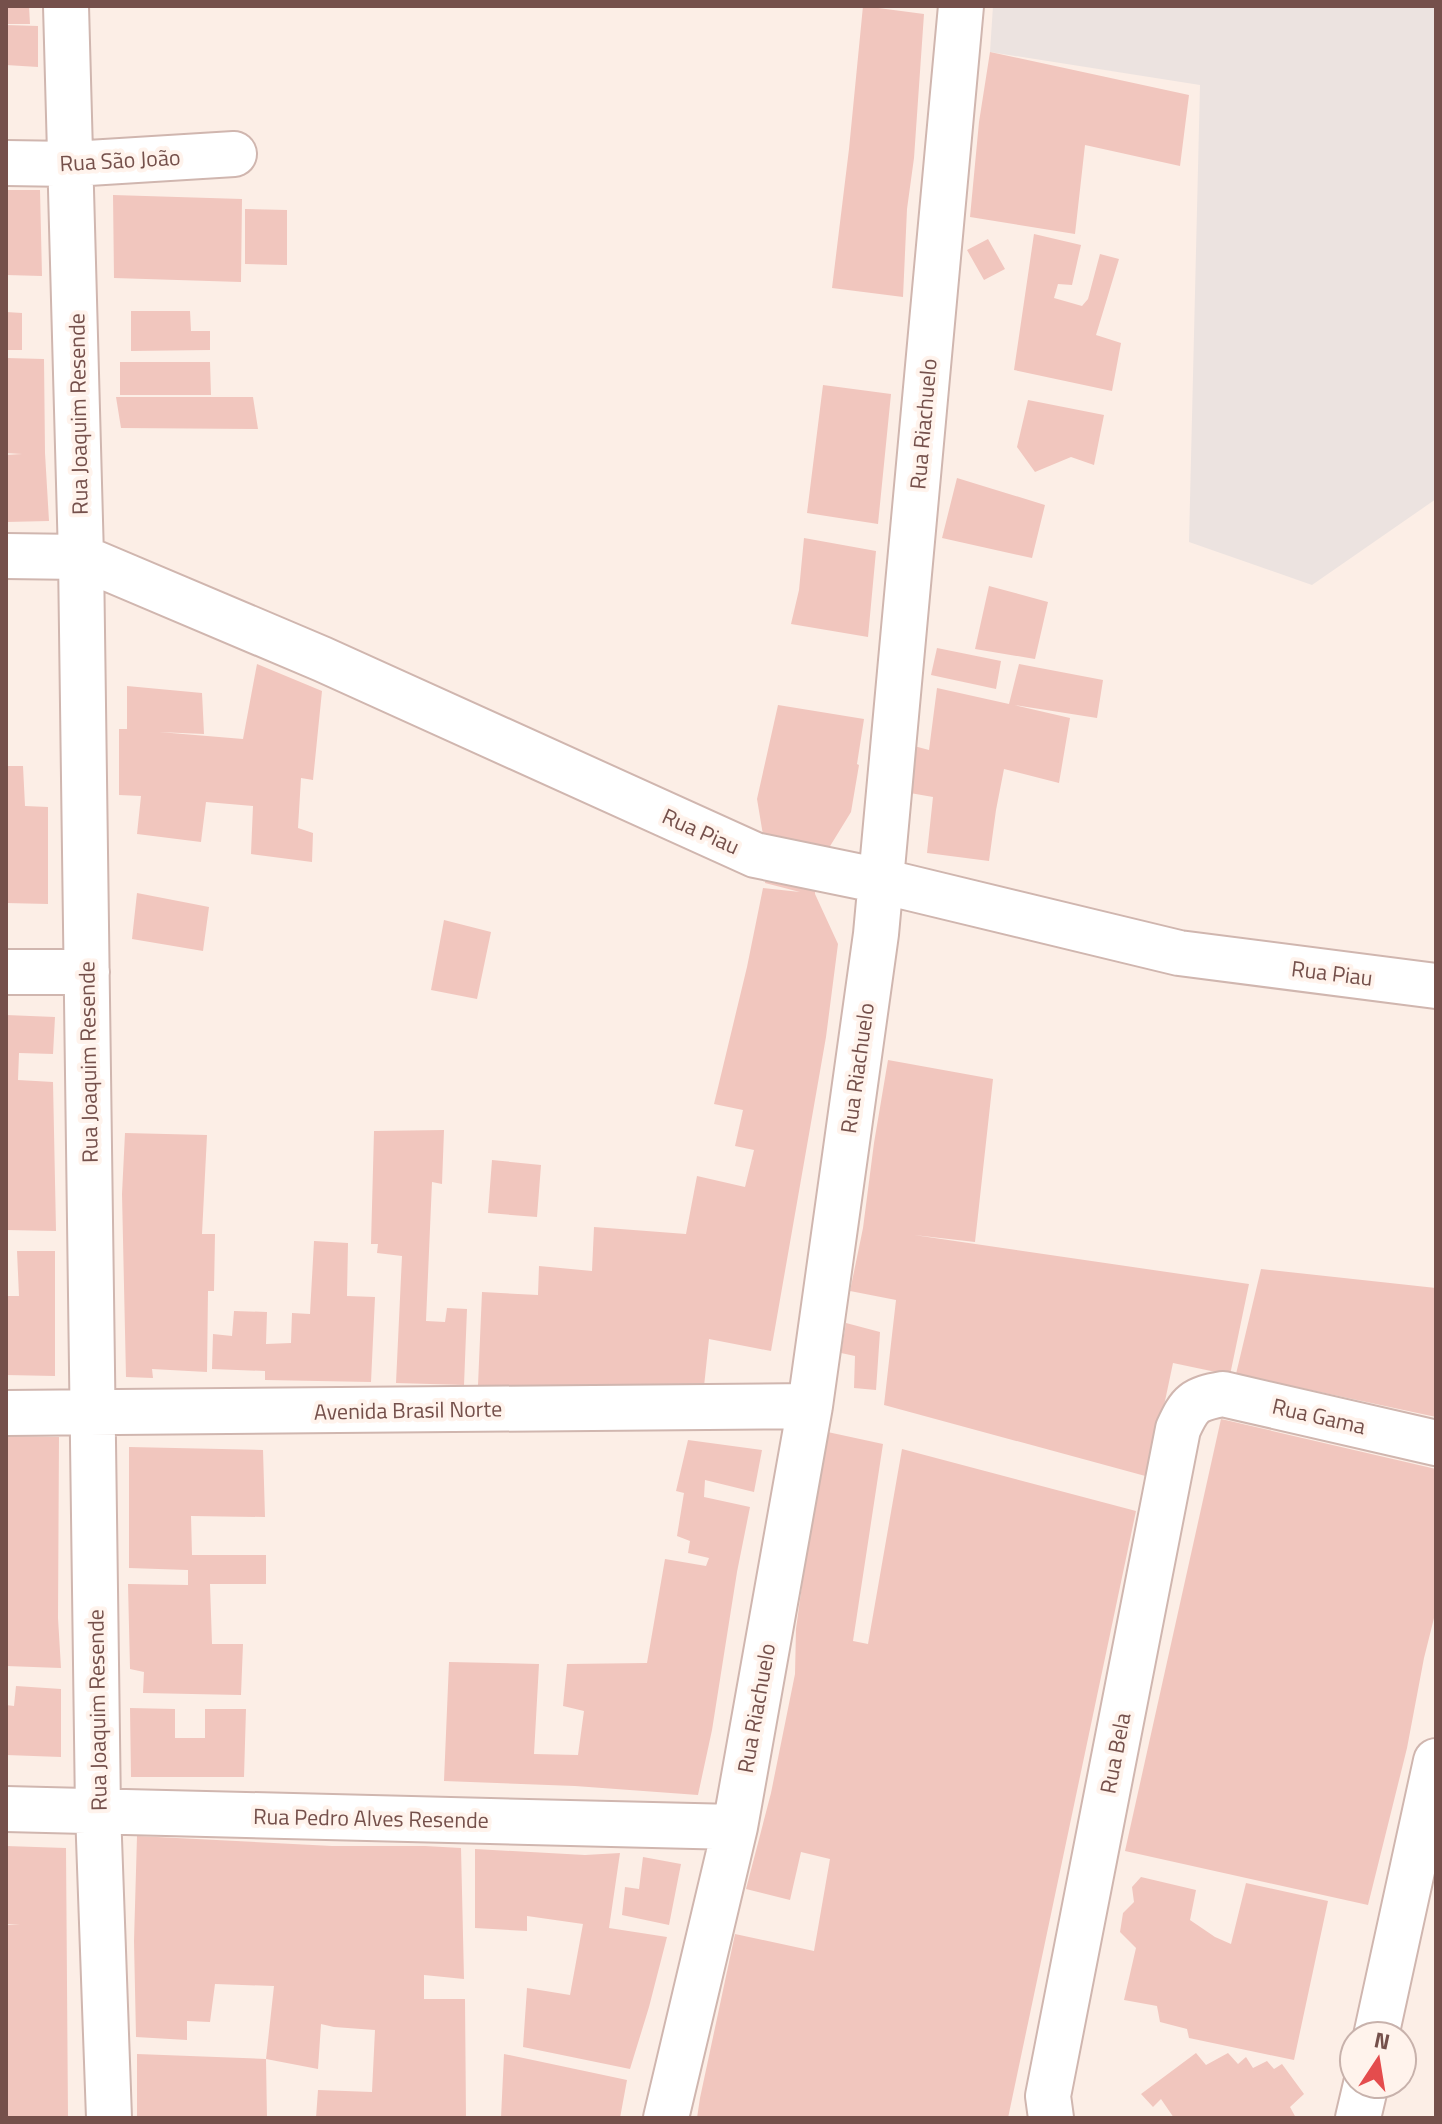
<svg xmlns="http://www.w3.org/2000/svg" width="1442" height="2124" viewBox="0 0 1442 2124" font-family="'Titillium Web',sans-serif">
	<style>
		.industrial { fill: #ece3e0 }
		.building { fill: #f1c6be }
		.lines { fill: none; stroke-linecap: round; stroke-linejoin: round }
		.minor-casing { stroke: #d0b6af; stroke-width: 48 }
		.minor { stroke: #fff; stroke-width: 44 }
		.labels { text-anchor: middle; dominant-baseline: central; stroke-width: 8; stroke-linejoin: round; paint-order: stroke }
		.street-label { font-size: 22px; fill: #75504b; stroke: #fff3ec }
	</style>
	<rect width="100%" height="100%" fill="#fceee6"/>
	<path class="industrial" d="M993 6H1436V499L1312 585 1189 542 1200 85 990 52Z"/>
	<path class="building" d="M6 6H29L30 24H6Z
		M863 6 924 14 914 158 907 209 903 297 832 288 849 149Z
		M6 25 38 26V67L6 65Z
		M990 52 1189 95 1180 166 1085 145 1075 234 970 217 979 122Z
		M6 190H40L42 276 6 275Z
		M113 195 242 199 241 282 114 278Z
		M245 209 287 210V265L245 264Z
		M1034 234 1081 245 1072 285 1058 284 1054 298 1082 306 1088 299 1100 254 1119 259 1096 335 1121 343 1112 391 1014 370Z
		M988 239 1005 269 984 280 967 250Z
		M131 311H190L191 331H210V350L131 351Z
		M6 312 22 313V350H6Z
		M6 358 44 359 45 453 49 521 6 522V455L22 454 6 453Z
		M120 362H210L211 395H120Z
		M823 385 891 394 878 524 807 513Z
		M116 397H253L258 429 121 428Z
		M1028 400 1104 415 1094 465 1071 457 1035 472 1017 447Z
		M957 478 1045 505 1032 558 942 538Z
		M804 538 876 551 868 637 791 624 799 590Z
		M989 586 1048 602 1035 659 975 649Z
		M937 648 1001 661 996 689 931 675Z
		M257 664 322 691 313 780 301 778 298 828 313 833 312 862 251 854 253 806 206 802 201 842 137 834 141 796 119 795V729H127V686L202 693 204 734 159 732 243 739Z
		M1019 664 1103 680 1097 718 1014 705 1070 718 1059 783 1004 769 996 810 989 861 927 853 933 797 910 793 914 746 929 750 937 688 1009 704Z
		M778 705 864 719 857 764 859 765 851 812 816 869 815 894 838 944 826 1037 771 1351 709 1339 703 1396 478 1385 482 1292 538 1295 539 1266 592 1271 594 1227 686 1234 697 1176 745 1187 754 1150 735 1146 743 1110 714 1104 747 967 763 888 800 892 765 883 768 865 757 799Z
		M6 766H23L25 806 48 807V904L6 903Z
		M137 893 209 907 203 951 132 939Z
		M444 920 491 932 477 999 431 990Z
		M6 1015 55 1017 53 1054 19 1053 18 1080 53 1082 56 1231 6 1230Z
		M888 1060 993 1079 975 1242 914 1235 1249 1284 1230 1375 1173 1363 1149 1477 884 1405 896 1300 850 1291 863 1228 874 1143Z
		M444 1130 442 1184 432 1182 426 1321 445 1322 447 1308 467 1309 464 1385 396 1383 402 1256 377 1253 378 1244H371L374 1131Z
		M125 1133 207 1135 202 1234H215L214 1291H208L207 1372 152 1369 153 1378 126 1377 122 1194Z
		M492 1160 541 1165 537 1217 488 1213Z
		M314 1241 348 1243 347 1296 375 1297 371 1382 265 1380V1371L212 1369 213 1334 232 1336 234 1311 267 1312 266 1344 291 1343 292 1313 310 1314Z
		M17 1251H55V1376L6 1375V1296H19Z
		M1261 1269 1436 1288V1417L1236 1374Z
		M846 1323 880 1332 876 1390 854 1388 855 1356 841 1353Z
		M1221 1419 1436 1469V1610L1424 1658 1407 1748 1368 1905 1125 1851Z
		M823 1431 883 1444 853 1641 868 1644 902 1449 1136 1511 1008 2118H697L700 2098 735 1934 814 1951 830 1859 801 1852 790 1900 746 1889 771 1793 795 1674 796 1629Z
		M6 1436 59 1437 58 1618 61 1668 6 1666Z
		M688 1440 762 1450 754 1492 705 1480 704 1497 750 1507 737 1572 712 1730 698 1795 575 1786 444 1781 449 1662 539 1664 534 1754 578 1755 584 1711 563 1706 567 1664 647 1663 665 1559 706 1566 709 1558 688 1553 690 1541 677 1536 684 1493 676 1491Z
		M129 1447 263 1450 265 1517 191 1516 192 1555H266V1584H210L212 1644H243L241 1695 143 1693 144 1672 130 1669 128 1584 188 1585V1570L129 1568Z
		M16 1686 61 1689V1757L6 1755V1705L14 1706Z
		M130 1708 175 1709V1738H205V1709H246L244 1777H131Z
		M137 1836 332 1846H425L461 1848 464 1979 424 1975V1999H465L466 2118H316L318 2090 372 2092 375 2030 334 2027 321 2024 318 2069 266 2059 274 1986 215 1984 210 2022 187 2021V2040L136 2037 134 1941Z
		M6 1846 66 1848 68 2118H6V1925L20 1924H6Z
		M475 1849 585 1855 620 1853 609 1928 667 1937 649 2007 630 2069 523 2047 527 1988 570 1995 583 1924 527 1916V1931L475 1928Z
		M643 1857 681 1864 669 1925 622 1915 625 1887 639 1889Z
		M1141 1877 1196 1890 1190 1920 1215 1937 1231 1944 1246 1883 1328 1901 1294 2060 1189 2038 1187 2029 1160 2022 1157 2006 1124 2000 1136 1948 1120 1932 1123 1913 1134 1902 1132 1887Z
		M1196 2053 1206 2065 1228 2053 1238 2064 1246 2057 1253 2068 1267 2061 1274 2069 1282 2064 1304 2094 1290 2107 1296 2118H1174L1161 2099 1153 2107 1141 2094Z
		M137 2054 266 2059 267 2118H137Z
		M504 2054 627 2080 620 2118H501Z"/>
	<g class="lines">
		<defs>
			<path id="minor" d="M66 6 81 557 98 1811 109 2118
				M6 163 72 164 234 154
				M6 556 81 557 322 659 755 855 881 881 1179 953 1436 986
				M6 972H87
				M6 1413 810 1406
				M6 1809 735 1827
				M1376 2036 1436 1761
				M666 2118 735 1827 810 1406 845 1156 876 934 961 6
				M1051 2118 1048 2096 1178 1429C1190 1403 1194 1399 1223 1394L1436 1443
				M1358 2118 1366 2084"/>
		</defs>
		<use href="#minor" class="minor-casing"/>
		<use href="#minor" class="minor"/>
	</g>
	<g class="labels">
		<g class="street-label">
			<text transform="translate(120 160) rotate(-3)">Rua São João</text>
			<text transform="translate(78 414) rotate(-91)">Rua Joaquim Resende</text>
			<text transform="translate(923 424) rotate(-85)">Rua Riachuelo</text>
			<text transform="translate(701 831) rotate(24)">Rua Piau</text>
			<text transform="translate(1332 973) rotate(7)">Rua Piau</text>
			<text transform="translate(88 1062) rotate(-91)">Rua Joaquim Resende</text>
			<text transform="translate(857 1068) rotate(-82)">Rua Riachuelo</text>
			<text transform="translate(408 1410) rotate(-1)">Avenida Brasil Norte</text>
			<text transform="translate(1319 1416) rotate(13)">Rua Gama</text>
			<text transform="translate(756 1708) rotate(-80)">Rua Riachuelo</text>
			<text transform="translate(97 1710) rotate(-91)">Rua Joaquim Resende</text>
			<text transform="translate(1115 1753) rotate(-79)">Rua Bela</text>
			<text transform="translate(371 1818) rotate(1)">Rua Pedro Alves Resende</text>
		</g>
	</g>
	<rect width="1442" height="2124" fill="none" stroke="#75504b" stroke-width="16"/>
	<g transform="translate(1378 2060) rotate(12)"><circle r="38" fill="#fff3ec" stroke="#c8b2ac" stroke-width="2"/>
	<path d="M0-6L14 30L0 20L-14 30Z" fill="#e44c4d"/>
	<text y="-12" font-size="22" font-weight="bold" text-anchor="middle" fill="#75504b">N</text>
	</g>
</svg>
